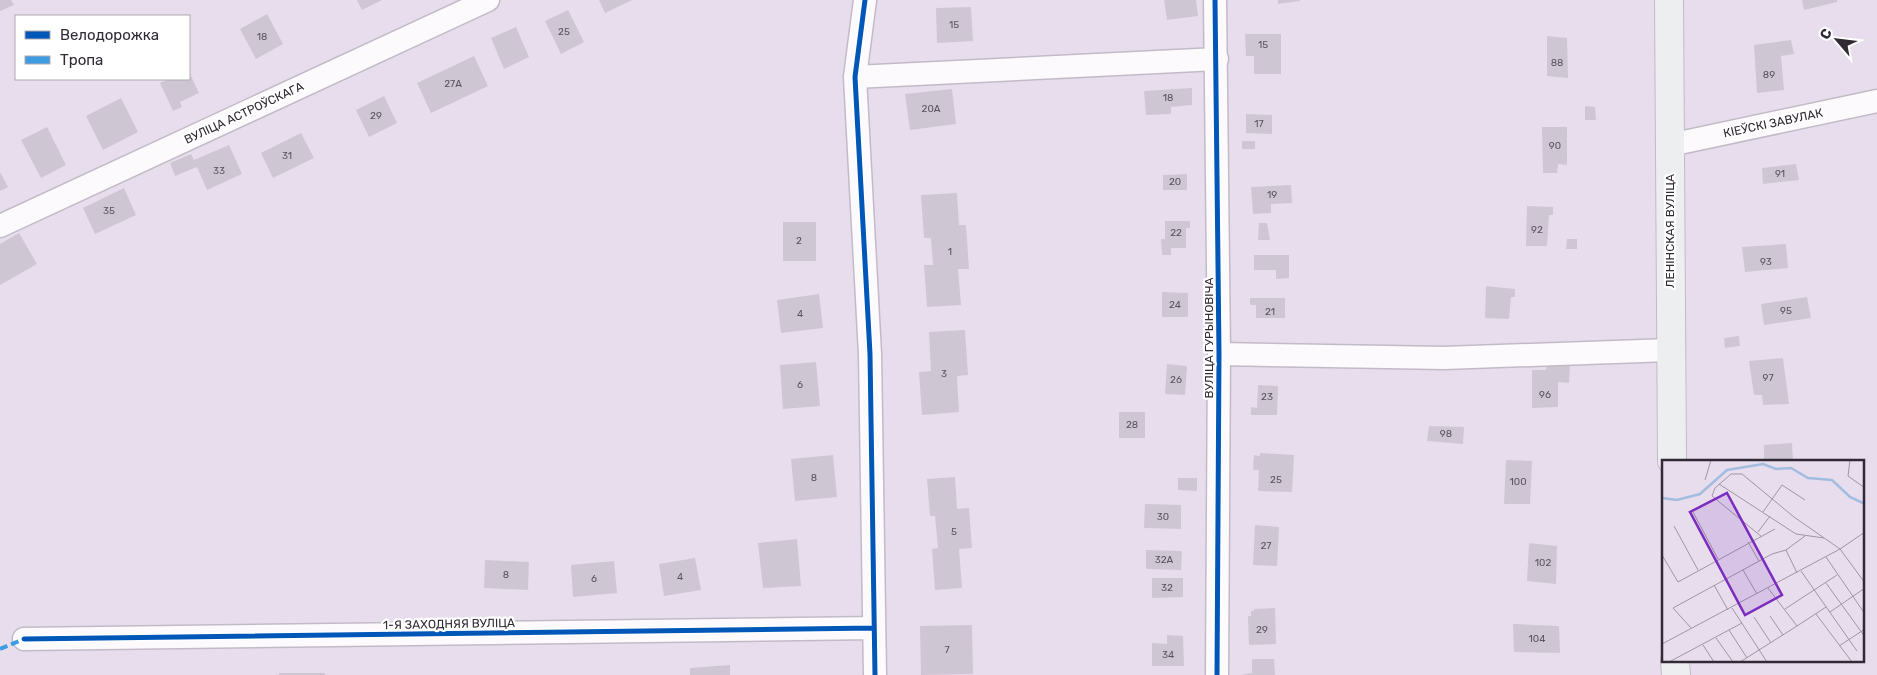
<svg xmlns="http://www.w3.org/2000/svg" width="1877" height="675" viewBox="0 0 1877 675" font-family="Rubik,sans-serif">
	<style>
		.building { fill: #cfc6d3 }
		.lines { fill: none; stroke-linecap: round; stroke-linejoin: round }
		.minor-casing { stroke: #c3bac7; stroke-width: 25 }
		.secondary-casing { stroke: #c3bac7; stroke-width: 30 }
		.minor { stroke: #fcfafc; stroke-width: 22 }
		.secondary { stroke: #edeeef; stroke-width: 28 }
		.quiet { stroke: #3e9ce2; stroke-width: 4; stroke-dasharray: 8 4; stroke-linecap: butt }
		.cycleway-casing { stroke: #fff; stroke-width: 8 }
		.cycleway { stroke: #0057b8; stroke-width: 5 }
		.labels { text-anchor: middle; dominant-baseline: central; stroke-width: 4.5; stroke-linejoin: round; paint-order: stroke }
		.number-label { font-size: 10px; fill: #5b535e }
		.street-label { font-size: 12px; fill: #312934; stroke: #fff }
		.inset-river { fill: none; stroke: #a3bde0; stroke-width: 2.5 }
		.inset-road { fill: none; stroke: #9f95a3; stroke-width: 1 }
		.view { fill: #7b2cbf; fill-opacity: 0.15; stroke: #7b2cbf; stroke-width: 2.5 }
		.inset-edge { fill: none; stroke: #312934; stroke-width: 2.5 }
	</style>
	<rect width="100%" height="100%" fill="#e8dded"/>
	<path class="building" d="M0 0H11L14 5 0 11Z
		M357 0H382L362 10Z
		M599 0H632L605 13Z
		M1164 0H1196L1198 16 1167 20Z
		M1278 0H1300V1L1278 4Z
		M1802 0H1837V2L1804 10Z
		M971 7 973 41 937 43 936 8Z
		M568 10 584 42 561 54 545 21Z
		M267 14 283 44 256 59 240 29Z
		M516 27 529 57 504 69 491 38Z
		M1245 34H1281V74H1254V56H1246Z
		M1547 36 1567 38 1568 78 1547 76Z
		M1791 40 1794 54 1781 56 1784 90 1757 93 1754 45Z
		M474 56 488 86 431 113 417 83Z
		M189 72 199 93 180 102 182 107 173 111 160 83 169 79H189Z
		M1192 88V105L1171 107V114L1146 115 1144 91Z
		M952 89 956 124 910 130 905 94Z
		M384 96 397 123 369 137 356 110Z
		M121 98 138 132 103 150 86 116Z
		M1585 106 1595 107 1596 120H1585Z
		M1246 114 1272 115V134L1246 133Z
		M47 127 66 165 41 178 21 140Z
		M1542 127H1567V165L1558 164 1557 173H1543Z
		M301 133 314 158 273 178 261 153Z
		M1242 141H1255V149H1242Z
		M229 145 242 174 207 190 197 167 175 176 170 163 191 154 194 160Z
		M1796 164 1799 180 1763 184 1762 168Z
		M0 172 8 187 0 191Z
		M1187 174V190H1163V175Z
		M1291 185 1292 203 1271 204V213L1253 214 1251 187Z
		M124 188 136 215 95 234 83 208Z
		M957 193 959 225H966L969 269H958L961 305 927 307 924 265H933L931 238H924L921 195Z
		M1527 206 1553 207V215H1549L1547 246H1526Z
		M1165 221H1190V228H1186V248H1171V255H1162L1161 239H1165Z
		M783 222H816V261H783Z
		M1259 223H1267L1270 240H1258Z
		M19 233 37 264 0 285V244Z
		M1567 239H1577V249H1566Z
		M1786 244 1788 268 1745 272 1742 247Z
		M1254 255H1289V278L1276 279V270H1254Z
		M1486 286 1515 289V297H1511L1509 319 1485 318Z
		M1162 292 1188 293V317H1162Z
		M819 294 823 328 781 333 777 300Z
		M1807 297 1811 318 1764 325 1761 304Z
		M1250 298H1285V318H1256V305H1250Z
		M965 330 968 375 957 376 959 412 922 415 919 372 931 371 929 332Z
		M1739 336 1740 346 1725 348 1724 338Z
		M1783 358 1789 404 1763 405 1762 395H1754L1749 361Z
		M816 362 820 406 783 409 780 365Z
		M1547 363 1570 364 1569 383 1558 382V407L1532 408V370H1546Z
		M1167 364 1187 366 1185 395 1165 394Z
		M1258 385 1278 386 1277 415H1251V407L1257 408Z
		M1119 412H1145V438H1119Z
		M1429 426 1464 427 1463 444 1427 441Z
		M1792 443 1793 461H1764V445Z
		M1260 453 1294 455 1292 492 1258 491 1259 470H1253L1254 455 1260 456Z
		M833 455 837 497 795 501 791 459Z
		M1506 460 1532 461 1530 504H1504Z
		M955 477 957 509 969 508 972 548 959 549 962 588 935 590 932 549 938 548 935 516H930L927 479Z
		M1178 478H1197V491L1178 490Z
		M1145 504 1181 505V529L1144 528Z
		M1255 525 1279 527 1277 566 1253 565Z
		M797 539 801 586 763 588 758 543Z
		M1529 543 1557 546 1556 584 1527 581Z
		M1146 550 1182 551 1181 570 1146 569Z
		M695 558 701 590 664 596 659 564Z
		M485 560 529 562 528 590 484 588Z
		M614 561 617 593 573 597 571 565Z
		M1152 578H1183V597L1152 598Z
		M1275 608 1276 644 1249 645 1248 616H1251V611H1254V609Z
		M1513 624 1559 626 1560 653 1514 652Z
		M972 625 973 674 921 675 920 626Z
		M1167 635 1183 636 1184 666H1152V643L1167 644Z
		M1252 659H1274L1275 675H1240L1252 673Z
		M730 665V675H690V668Z
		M279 673H325V675H279Z"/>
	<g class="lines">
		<defs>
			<path id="minor" d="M865 0 855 77 870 354 875 675
				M1215 0 1219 354 1217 675
				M855 77 1217 59
				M1670 145 1877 101
				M0 226 488 0
				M1219 354 1444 358 1670 350
				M24 639 874 628"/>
			<path id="secondary" d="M1669 0 1672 461
				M1675 661 1676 675"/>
		</defs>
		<use href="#minor" class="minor-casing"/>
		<use href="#secondary" class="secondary-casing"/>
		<use href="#minor" class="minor"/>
		<use href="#secondary" class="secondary"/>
		<path class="quiet" d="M0 649 24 639"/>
		<defs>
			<path id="cycleway" d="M865 0 855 77 870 354 875 675
				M1215 0 1219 354 1217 675
				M24 639 874 628"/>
		</defs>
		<use href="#cycleway" class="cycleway-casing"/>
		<use href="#cycleway" class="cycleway"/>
	</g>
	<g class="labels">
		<g class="number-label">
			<text x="954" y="25">15</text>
			<text x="564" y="32">25</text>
			<text x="262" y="37">18</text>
			<text x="1263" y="45">15</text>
			<text x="1557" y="63">88</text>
			<text x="1769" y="75">89</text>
			<text x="453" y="84">27А</text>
			<text x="1168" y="98">18</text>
			<text x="931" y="109">20А</text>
			<text x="376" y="116">29</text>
			<text x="1259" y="124">17</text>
			<text x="1555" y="146">90</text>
			<text x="287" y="156">31</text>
			<text x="219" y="171">33</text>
			<text x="1780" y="174">91</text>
			<text x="1175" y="182">20</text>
			<text x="1272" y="195">19</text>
			<text x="109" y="211">35</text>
			<text x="1537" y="230">92</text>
			<text x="1176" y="233">22</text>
			<text x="799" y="241">2</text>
			<text x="950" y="252">1</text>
			<text x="1766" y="262">93</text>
			<text x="1175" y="305">24</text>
			<text x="1786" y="311">95</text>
			<text x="1270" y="312">21</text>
			<text x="800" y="314">4</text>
			<text x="944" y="374">3</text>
			<text x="1768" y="378">97</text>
			<text x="1176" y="380">26</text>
			<text x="800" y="385">6</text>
			<text x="1545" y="395">96</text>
			<text x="1267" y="397">23</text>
			<text x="1132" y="425">28</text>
			<text x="1446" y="434">98</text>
			<text x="814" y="478">8</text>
			<text x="1276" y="480">25</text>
			<text x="1518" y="482">100</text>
			<text x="1163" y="517">30</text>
			<text x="954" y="532">5</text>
			<text x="1266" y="546">27</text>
			<text x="1164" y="560">32А</text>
			<text x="1543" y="563">102</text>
			<text x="506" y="575">8</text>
			<text x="680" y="577">4</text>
			<text x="594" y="579">6</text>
			<text x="1167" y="588">32</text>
			<text x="1262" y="630">29</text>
			<text x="1537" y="639">104</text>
			<text x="947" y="650">7</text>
			<text x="1168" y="655">34</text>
		</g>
		<g class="street-label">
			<text transform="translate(244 113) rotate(-25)">ВУЛІЦА АСТРОЎСКАГА</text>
			<text transform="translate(1773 123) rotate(-12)">КІЕЎСКІ ЗАВУЛАК</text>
			<text transform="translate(1670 231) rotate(-90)">ЛЕНІНСКАЯ ВУЛІЦА</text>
			<text transform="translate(1209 338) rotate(-90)">ВУЛІЦА ГУРЫНОВІЧА</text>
			<text transform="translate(449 624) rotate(-1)">1-Я ЗАХОДНЯЯ ВУЛІЦА</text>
		</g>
	</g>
	<g transform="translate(1662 460)">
		<rect width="202" height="202" fill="#e8dded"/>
		<path class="inset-river" d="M0 38 15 40 38 34 65 10 101 4 114 9 129 8 146 18 170 20 188 37 203 44"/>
		<path class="inset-road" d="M188 0 186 16 203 28M43 20 49 0M57 24 134 74 162 78M31 52 56 99M101 52 120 25 143 40M12 66 36 110M96 72 108 56M100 77 50 36 53 28 69 14H80L132 57 178 89 203 123M86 82 97 101M124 90 135 113M0 95 16 122 113 69M164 97 203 154M81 110 95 134M139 111 195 191M164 123 203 177M52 125 66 150M106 128 135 166 164 147M70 148 105 202M123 149 175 115M168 152 203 128M154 154 190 202M108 156 121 175M92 157 109 183M29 168 11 148 110 94 124 90 143 76M67 170 85 198M54 178 71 202M0 184 178 89 203 72M41 185 52 202M177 186 203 169M7 202 80 163M78 202 135 166"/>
		<path class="view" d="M65 33 120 135 83 155 28 52Z"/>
		<rect width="202" height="202" class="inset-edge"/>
	</g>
	<rect x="15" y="15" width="175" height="65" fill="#ffffff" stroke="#ada9ae"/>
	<rect x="25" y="31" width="25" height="8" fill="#0057b8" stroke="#ada9ae"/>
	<text x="60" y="40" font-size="15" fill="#312934">Велодорожка</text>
	<rect x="25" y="56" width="25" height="8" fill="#3e9ce2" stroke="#ada9ae"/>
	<text x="60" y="65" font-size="15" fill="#312934">Тропа</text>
	<g transform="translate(1837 40) rotate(298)" stroke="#ffffff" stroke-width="4" paint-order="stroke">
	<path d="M0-4L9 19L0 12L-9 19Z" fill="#312934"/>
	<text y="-8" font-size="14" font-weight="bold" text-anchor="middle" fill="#312934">С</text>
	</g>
</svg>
